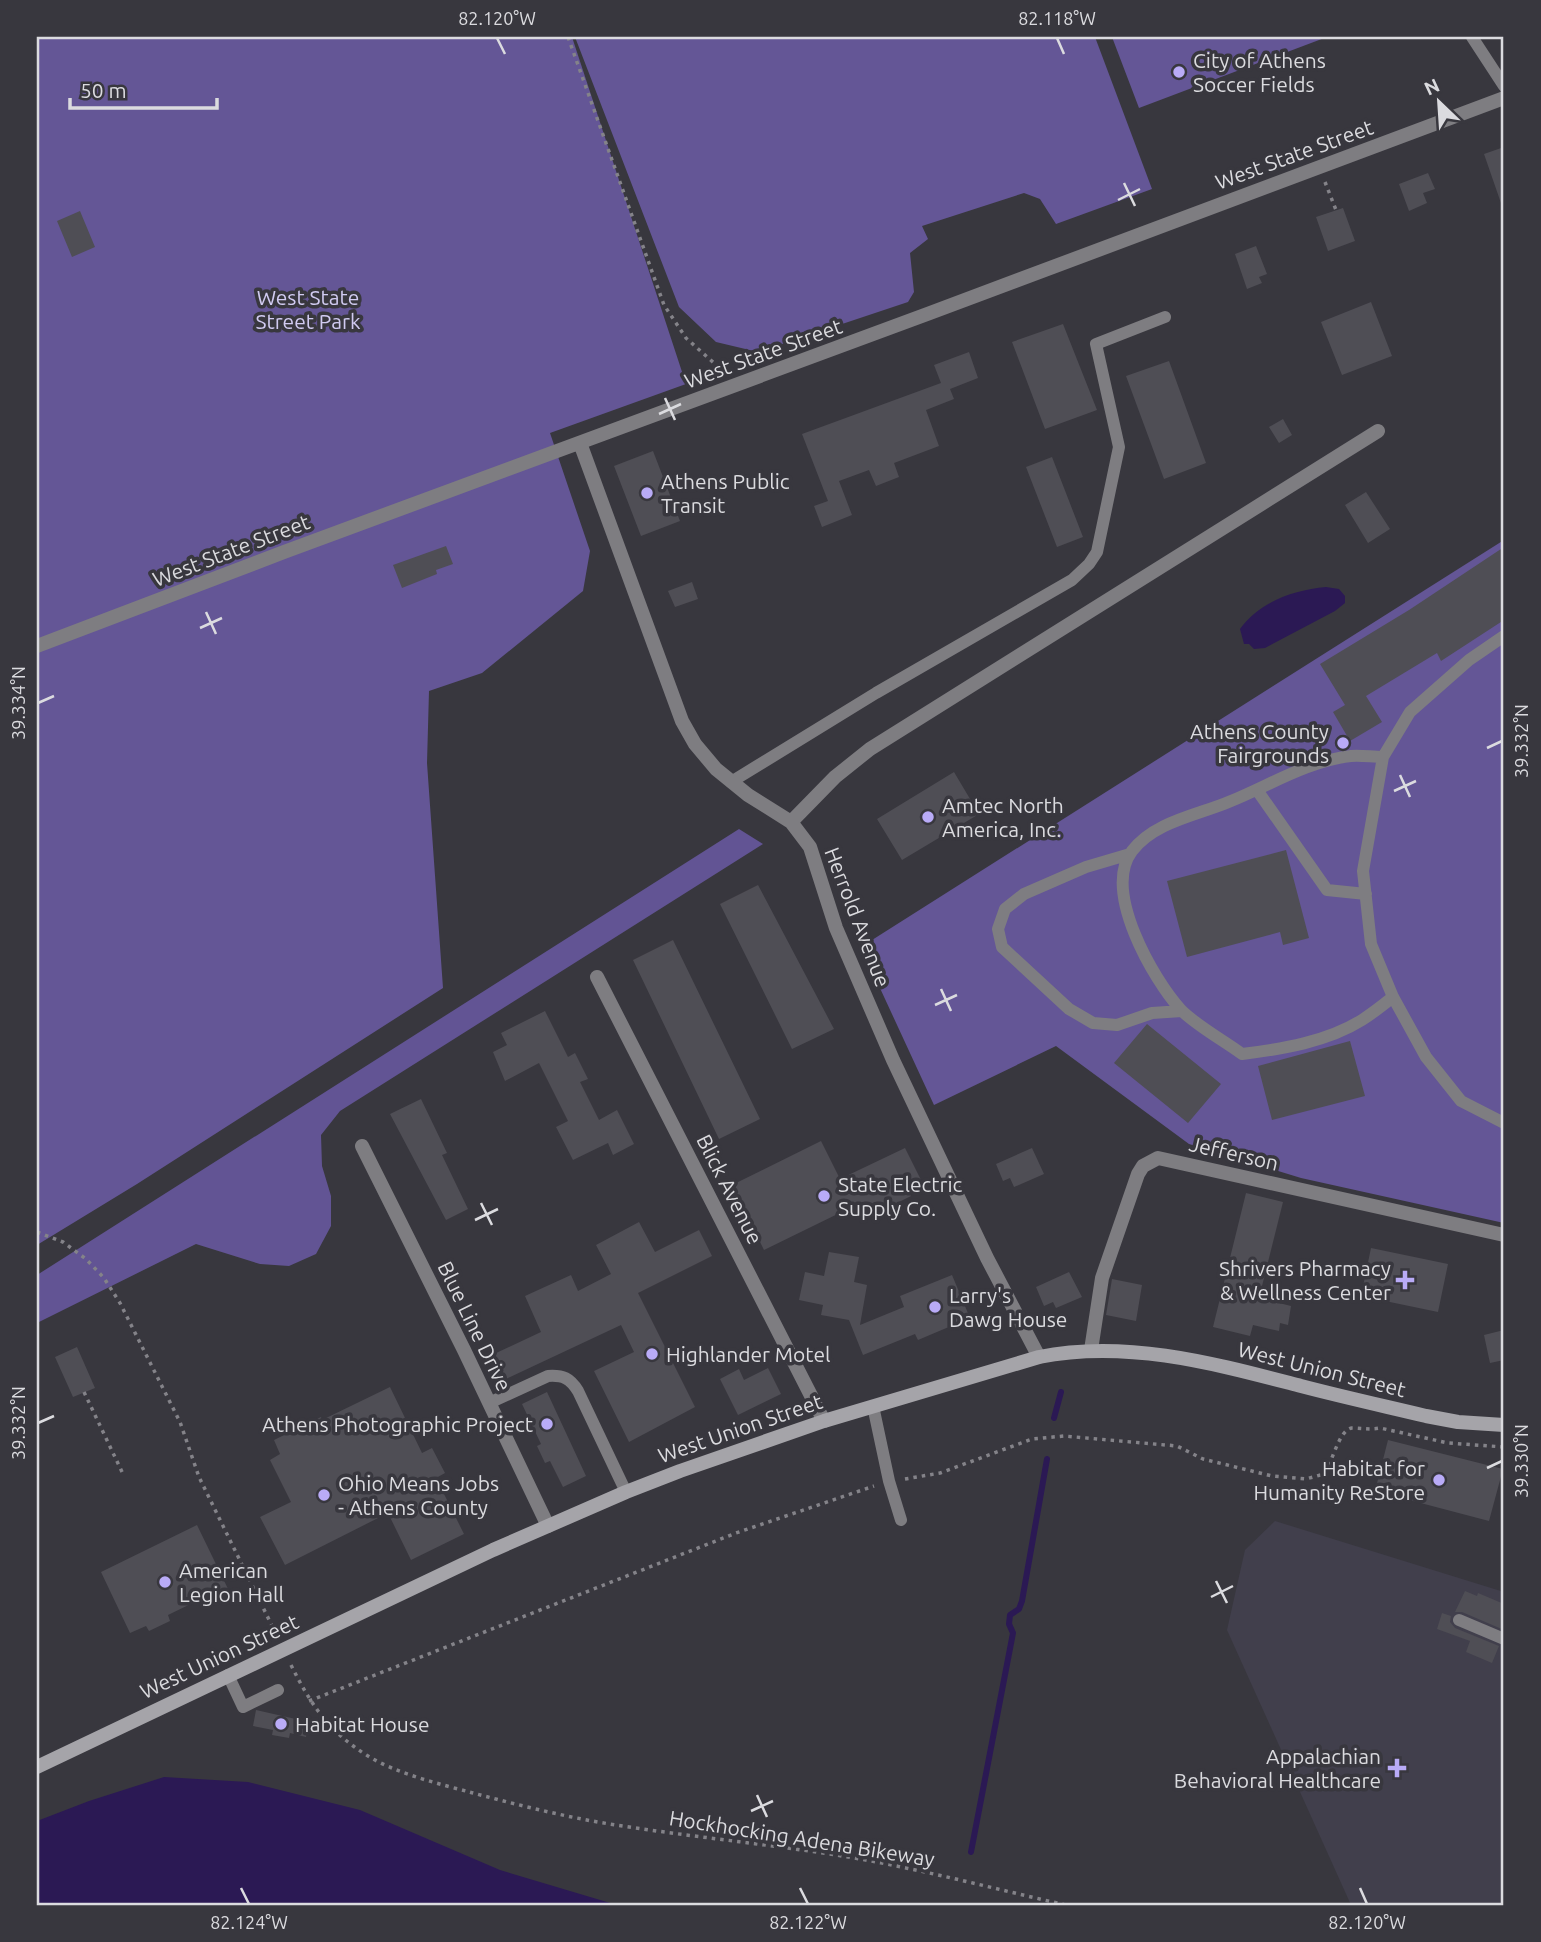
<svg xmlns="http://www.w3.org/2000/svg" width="1541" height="1942" viewBox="0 0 1541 1942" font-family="Ubuntu,sans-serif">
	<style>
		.built { fill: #413f4c }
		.green { fill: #645696 }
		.forest { fill: #625494 }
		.water { fill: #2b1954 }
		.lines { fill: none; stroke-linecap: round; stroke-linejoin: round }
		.stream { stroke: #2b1954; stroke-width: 6 }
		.building { fill: #4f4e55 }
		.path { stroke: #848389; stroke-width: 3.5; stroke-dasharray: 3.5 5; stroke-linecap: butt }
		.lane { stroke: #7e7d81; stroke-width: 12 }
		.street { stroke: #7e7d81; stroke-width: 14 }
		.secondary { stroke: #a5a4a9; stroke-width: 14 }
		.ticks { fill: none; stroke: #dbdbdf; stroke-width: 2.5 }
		.poi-dot { fill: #b9abf7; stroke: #38373e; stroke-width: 2.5 }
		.labels { text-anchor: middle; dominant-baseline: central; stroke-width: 7; stroke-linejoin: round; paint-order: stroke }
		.poi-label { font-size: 21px; fill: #dbdbdf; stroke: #38373e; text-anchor: start }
		.street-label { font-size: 21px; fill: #dbdbdf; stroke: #38373e }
		.park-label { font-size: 21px; fill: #d1cbf1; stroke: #38373e }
		.neatline { fill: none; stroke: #dbdbdf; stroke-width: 2.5 }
		.ticks-label { font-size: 18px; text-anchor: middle; fill: #dbdbdf }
	</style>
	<rect width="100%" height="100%" fill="#38373e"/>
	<path class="built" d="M1275 1521 1504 1592V1905H1351L1227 1630 1245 1550Z"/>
	<path class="green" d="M37 37H572L686 384 550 433 590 551 583 591 482 673 429 691 427 763 443 988 137 1184 37 1245Z
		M575 37H1095L1152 189 1056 224 1040 199 1024 193 922 226 928 239 910 253 914 292 908 302 758 352 716 342 679 307Z
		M1112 37H1327L1139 108Z
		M1504 540V1223L1301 1178 1189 1144 1056 1046 934 1105 861 947Z"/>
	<path class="forest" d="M739 829 763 844 340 1111 321 1135 322 1166 331 1196V1226L316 1254 289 1266 260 1264 196 1244 37 1323V1275Z"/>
	<path class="water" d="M1326 587 1339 589 1345 596V603L1335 611 1265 648 1254 649 1249 644H1244L1240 629C1260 602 1293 590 1326 587Z
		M164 1777 248 1782 360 1810 500 1870 617 1905H37V1821L89 1801Z"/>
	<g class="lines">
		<path class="stream" d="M1054 1418 1061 1392
			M971 1852 1013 1633 1009 1624 1010 1615 1019 1609 1022 1601 1047 1459"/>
	</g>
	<path class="building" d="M1504 147V206H1502L1484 154Z
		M1428 173 1435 189 1423 193 1427 203 1409 211 1399 184Z
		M1343 208 1355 241 1328 251 1316 217Z
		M80 211 95 247 72 257 57 221Z
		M1256 246 1267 274 1259 277 1262 283 1247 289 1235 254Z
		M1371 302 1392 356 1342 375 1321 322Z
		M1063 324 1097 410 1045 429 1012 342Z
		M969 352 978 378 950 389 954 399 926 410 939 446 894 463 899 477 876 486 869 470 839 481 852 515 822 527 814 506 828 501 802 434 941 383 934 365Z
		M1169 361 1206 463 1164 479 1126 376Z
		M1283 419 1292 435 1279 443 1269 427Z
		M653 451 680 521 641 536 614 466Z
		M1052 457 1083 537 1057 547 1026 467Z
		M1366 492 1390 529 1368 543 1345 505Z
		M446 546 453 564 436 570 437 574 402 588 393 565Z
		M1504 547V620L1441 661 1437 653 1366 696 1382 722 1350 741 1333 712 1345 705 1320 664 1409 610Z
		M692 582 698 599 675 607 668 591Z
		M954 772 979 814 902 860 877 819Z
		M1286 850 1309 938 1283 945 1280 932 1187 957 1167 881Z
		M758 885 834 1029 792 1049 720 904Z
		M673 940 760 1119 719 1139 633 960Z
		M545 1011 568 1057 575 1053 588 1079 580 1082 599 1120 617 1110 634 1144 613 1155 608 1143 573 1160 556 1127 568 1121 539 1063 505 1081 493 1052 507 1045 501 1033Z
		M1147 1024 1221 1084 1188 1123 1114 1063Z
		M1350 1041 1365 1096 1272 1120 1258 1066Z
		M421 1099 447 1153 442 1155 468 1209 446 1220 390 1114Z
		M821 1141 840 1179 905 1148 921 1180 907 1187 911 1196 877 1213 872 1204 858 1211 856 1205 764 1250 732 1185Z
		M1032 1148 1044 1174 1014 1187 1010 1178 1003 1181 996 1164Z
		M1246 1193 1283 1202 1259 1298 1291 1306 1288 1325 1280 1323 1279 1331 1253 1325 1250 1336 1213 1327Z
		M639 1222 655 1252 699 1230 712 1256 638 1293 695 1407 629 1442 594 1371 634 1352 621 1325 506 1379 494 1354 541 1332 525 1296 571 1275 578 1291 611 1274 596 1245Z
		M1371 1248 1448 1264 1438 1312 1361 1296Z
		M829 1252 859 1257 854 1282 867 1285 860 1325 904 1307 900 1296 952 1275 970 1318 918 1340 915 1334 863 1355 849 1320 821 1315 823 1305 799 1300 805 1272 824 1276Z
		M1069 1272 1082 1297 1056 1308 1053 1302 1044 1306 1036 1287Z
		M1112 1279 1142 1285 1136 1321 1106 1315Z
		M1504 1330V1360L1490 1363 1484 1335Z
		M77 1347 95 1388 73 1397 55 1357Z
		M768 1368 781 1394 738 1415 720 1379 739 1369 744 1380Z
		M390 1387 422 1453 432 1448 445 1473 436 1478 464 1534 411 1560 388 1513 285 1565 260 1517 291 1502 270 1460 280 1454 274 1440 321 1417 322 1420Z
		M547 1392 586 1476 563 1487 550 1461 545 1463 537 1446 541 1444 522 1404Z
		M1388 1440 1503 1469 1489 1521 1375 1491Z
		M197 1525 230 1593 208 1604 205 1597 168 1615 170 1621 149 1631 146 1626 130 1633 101 1572Z
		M1465 1591 1477 1596 1478 1593 1504 1604V1630L1462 1612H1455Z
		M1442 1613 1451 1616 1450 1622 1455 1628 1499 1646 1492 1663 1466 1652 1470 1641 1437 1629Z
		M256 1710 309 1722 306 1737 290 1733 289 1738 272 1735 273 1730 253 1726Z"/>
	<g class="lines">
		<path class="path" d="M568 37 664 305 686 338 724 372
			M1325 182 1336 210
			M37 1232 63 1242 86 1259 104 1278 120 1303 180 1422 199 1477 277 1636
			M84 1392 124 1476
			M905 1479 940 1473 1032 1439 1064 1436 1177 1446 1203 1459 1272 1476 1306 1479 1324 1474C1332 1464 1339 1429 1352 1428 1362 1428 1370 1430 1380 1428L1448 1443 1504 1447
			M291 1665C311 1705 329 1732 368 1756 397 1774 440 1784 473 1793 522 1806 573 1819 623 1826 700 1838 777 1845 854 1858 925 1870 995 1889 1066 1905
			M309 1701 736 1533 874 1486"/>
		<path class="lane" d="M1472 37 1504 86
			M1504 636 1469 660 1410 712 1383 757 1363 871 1371 944 1393 997 1426 1057 1461 1101 1504 1123
			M1383 757C1372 757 1361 755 1351 756 1308 761 1270 785 1231 801 1199 815 1155 821 1132 851 1102 891 1153 979 1181 1010 1197 1026 1223 1040 1242 1054 1282 1049 1327 1042 1362 1020 1373 1013 1383 1005 1393 997
			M731 782 876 693 1072 580 1089 564 1097 552 1119 447 1096 344 1165 317
			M1257 790 1327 890 1366 894
			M1130 854 1086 867 1024 894 1005 909 998 929 1002 947 1069 1009 1093 1023 1117 1025 1152 1013 1182 1011
			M489 1403 548 1376C563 1375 570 1378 578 1391L626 1492
			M873 1406 889 1481 901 1520
			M1459 1620 1504 1639
			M228 1675 243 1707 278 1690"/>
		<path class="street" d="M580 443 682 721 695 744 716 769 748 795 791 822 810 847 836 928 893 1060 987 1258 1039 1357
			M37 646 284 552 930 313 1504 98
			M791 822 835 777 870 749 1378 431
			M597 977 824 1421
			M362 1146 464 1350 548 1526
			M1091 1350 1102 1278 1138 1174 1143 1166 1158 1158 1504 1235"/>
		<path class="secondary" d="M37 1767 493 1550 626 1492 680 1471 824 1421 1039 1357C1127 1339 1216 1364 1301 1386 1343 1397 1384 1406 1426 1416L1458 1422 1504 1425"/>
	</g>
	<path class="ticks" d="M497 38 505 54M1057 38 1064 54M1124 183 1135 206M1118 200 1140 189M665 398 675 420M659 414 681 404M206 612 216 634M200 628 222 618M38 703 54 696M1487 748 1502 741M1400 775 1410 797M1394 791 1416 781M941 989 951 1011M935 1005 957 995M481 1203 492 1225M475 1220 498 1209M38 1423 54 1416M1487 1468 1502 1461M1216 1581 1227 1603M1211 1597 1233 1586M757 1795 767 1817M751 1811 773 1801M241 1888 249 1904M800 1888 808 1904M1360 1888 1367 1904"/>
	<g class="poi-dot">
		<circle cx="1179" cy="72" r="7"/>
		<circle cx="647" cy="493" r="7"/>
		<circle cx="1343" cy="743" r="7"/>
		<circle cx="928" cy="817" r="7"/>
		<circle cx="824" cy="1196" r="7"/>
		<path d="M1401.5 1269.5h7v7h7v7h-7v7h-7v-7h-7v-7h7z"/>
		<circle cx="935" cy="1307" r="7"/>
		<circle cx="652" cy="1354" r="7"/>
		<circle cx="547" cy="1424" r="7"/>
		<circle cx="1439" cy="1480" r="7"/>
		<circle cx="324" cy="1495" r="7"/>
		<circle cx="165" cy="1582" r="7"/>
		<circle cx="281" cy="1724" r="7"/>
		<path d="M1393.5 1757.5h7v7h7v7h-7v7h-7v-7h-7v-7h7z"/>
	</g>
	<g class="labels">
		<g class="poi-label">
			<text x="1193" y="60">City of Athens<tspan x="1193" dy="24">Soccer Fields</tspan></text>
			<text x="661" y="481">Athens Public<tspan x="661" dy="24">Transit</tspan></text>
			<text x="1329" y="731" text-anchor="end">Athens County<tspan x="1329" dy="24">Fairgrounds</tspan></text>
			<text x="942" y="805">Amtec North<tspan x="942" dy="24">America, Inc.</tspan></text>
			<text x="838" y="1184">State Electric<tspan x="838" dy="24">Supply Co.</tspan></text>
			<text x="1391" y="1268" text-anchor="end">Shrivers Pharmacy<tspan x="1391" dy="24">&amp; Wellness Center</tspan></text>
			<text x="949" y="1295">Larry's<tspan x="949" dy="24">Dawg House</tspan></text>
			<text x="666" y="1354">Highlander Motel</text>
			<text x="533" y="1424" text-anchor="end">Athens Photographic Project</text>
			<text x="1425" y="1468" text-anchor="end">Habitat for<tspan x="1425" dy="24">Humanity ReStore</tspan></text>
			<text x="338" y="1483">Ohio Means Jobs<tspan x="338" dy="24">- Athens County</tspan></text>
			<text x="179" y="1570">American<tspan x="179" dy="24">Legion Hall</tspan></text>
			<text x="295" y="1724">Habitat House</text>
			<text x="1381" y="1756" text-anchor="end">Appalachian<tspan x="1381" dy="24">Behavioral Healthcare</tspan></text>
		</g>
		<g class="street-label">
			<text transform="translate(1294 154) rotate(-20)">West State Street</text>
			<text transform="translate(763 353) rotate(-20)">West State Street</text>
			<text transform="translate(231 550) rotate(-21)">West State Street</text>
			<text transform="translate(858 917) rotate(69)">Herrold Avenue</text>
			<text transform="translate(1234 1153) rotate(13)">Jefferson</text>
			<text transform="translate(730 1189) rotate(63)">Blick Avenue</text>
			<text transform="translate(475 1326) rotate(64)">Blue Line Drive</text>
			<text transform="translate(1322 1369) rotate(14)">West Union Street</text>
			<text transform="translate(740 1428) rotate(-19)">West Union Street</text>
			<text transform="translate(219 1656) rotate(-25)">West Union Street</text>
			<text transform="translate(802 1838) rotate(9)">Hockhocking Adena Bikeway</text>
		</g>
		<g class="park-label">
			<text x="308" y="297">West State<tspan x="308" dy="24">Street Park</tspan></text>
		</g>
	</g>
	<rect width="1541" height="1942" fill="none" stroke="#38373e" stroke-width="77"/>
	<g transform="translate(1439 102) rotate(335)" stroke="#38373e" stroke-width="5" paint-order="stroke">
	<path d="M0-5L12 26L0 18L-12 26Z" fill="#dbdbdf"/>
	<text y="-10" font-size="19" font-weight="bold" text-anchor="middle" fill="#dbdbdf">N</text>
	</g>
	<path d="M70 98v10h147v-10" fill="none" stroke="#dbdbdf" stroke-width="3.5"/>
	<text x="80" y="98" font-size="21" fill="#dbdbdf" stroke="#38373e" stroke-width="5" paint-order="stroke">50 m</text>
	<rect x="38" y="38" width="1464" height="1866" class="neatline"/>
	<g class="ticks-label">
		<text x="497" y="25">82.120°W</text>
		<text x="1057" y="25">82.118°W</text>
		<text transform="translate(19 703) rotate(-90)" y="6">39.334°N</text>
		<text transform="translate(1522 741) rotate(-90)" y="6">39.332°N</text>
		<text transform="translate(19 1423) rotate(-90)" y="6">39.332°N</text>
		<text transform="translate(1522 1461) rotate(-90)" y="6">39.330°N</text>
		<text x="249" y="1929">82.124°W</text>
		<text x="808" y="1929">82.122°W</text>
		<text x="1367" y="1929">82.120°W</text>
	</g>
</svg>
